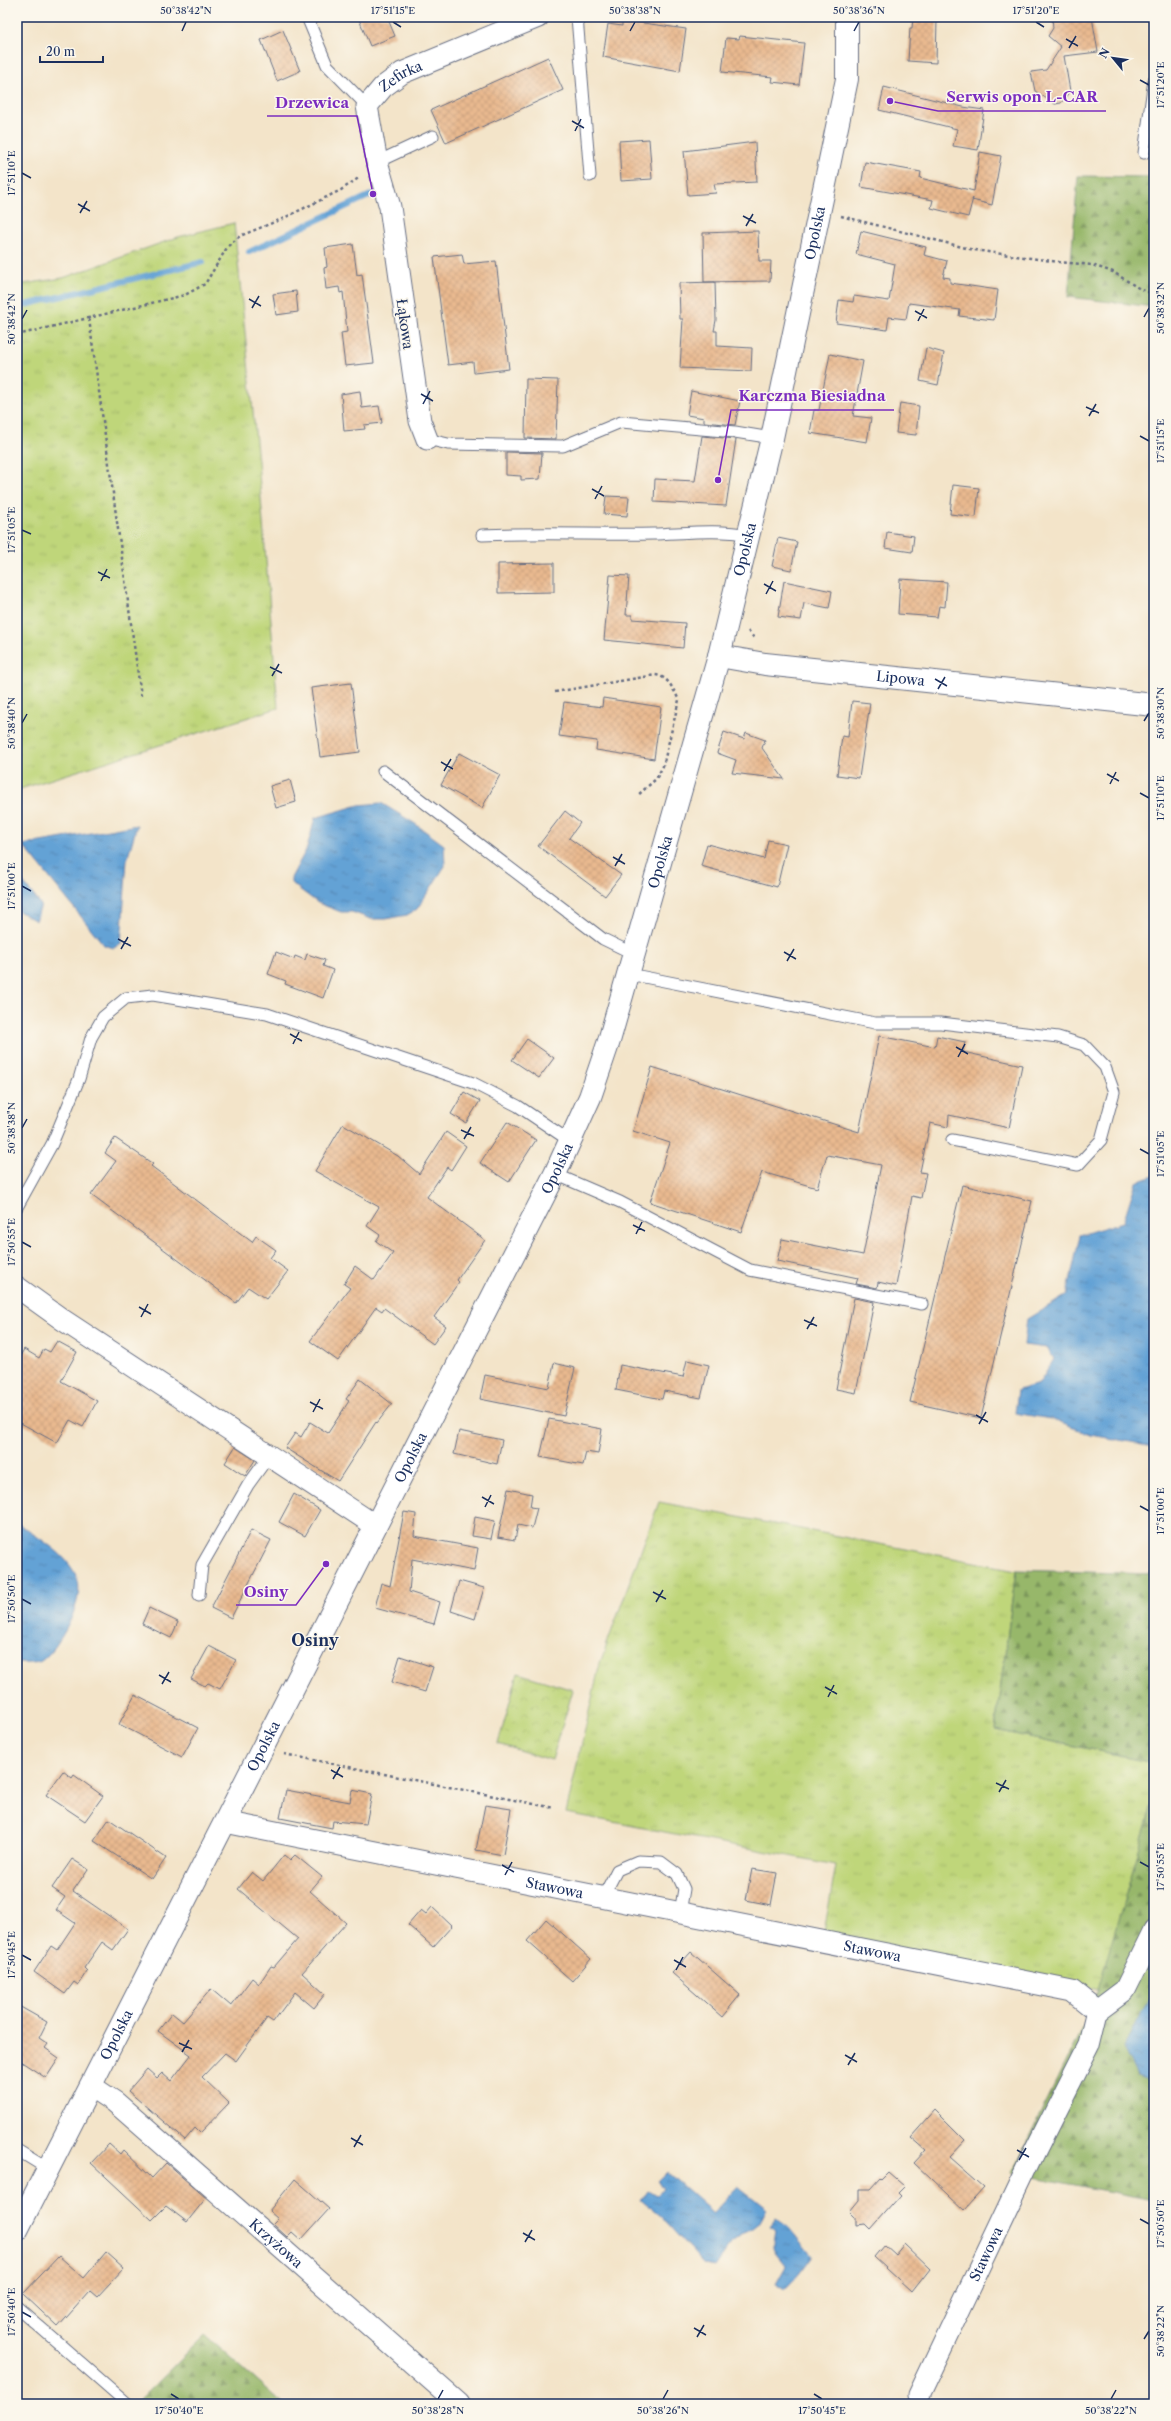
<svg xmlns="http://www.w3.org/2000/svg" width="1171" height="2421" viewBox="0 0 1171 2421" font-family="'Libre Caslon Text',serif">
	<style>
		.grass { fill: url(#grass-tufts); stroke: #6d826c }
		.forest { fill: url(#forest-firs); stroke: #597364 }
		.park { fill: url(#park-crowns); stroke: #6d826c }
		.water { fill: url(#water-ripples); stroke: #40689a }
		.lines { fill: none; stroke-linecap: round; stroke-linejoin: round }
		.stream { stroke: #64a2d5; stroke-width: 6 }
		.building { fill: url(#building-cross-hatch) }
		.service-casing { stroke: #676e83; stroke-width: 13 }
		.minor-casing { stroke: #676e83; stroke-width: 23 }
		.tertiary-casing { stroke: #676e83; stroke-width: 24 }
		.path { stroke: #676e83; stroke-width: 2.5; stroke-dasharray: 3 3; stroke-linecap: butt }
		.service { stroke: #fff; stroke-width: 11 }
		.minor { stroke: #fff; stroke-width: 21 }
		.tertiary { stroke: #fff; stroke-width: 22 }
		.ticks { fill: none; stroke: #1b2f5e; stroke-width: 1.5 }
		.labels { text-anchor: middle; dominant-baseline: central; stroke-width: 3; stroke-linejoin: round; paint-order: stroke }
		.street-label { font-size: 14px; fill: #1b2f5e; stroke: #fbf7ec }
		.quarter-label { font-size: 16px; font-weight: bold; fill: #1b2f5e; stroke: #fbf7ec }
		.leader { fill: none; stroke: #7b2cbf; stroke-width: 1.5 }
		.callout-dot { fill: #7b2cbf; stroke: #fbf7ec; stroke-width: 1.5 }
		.callout-label { font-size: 15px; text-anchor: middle; font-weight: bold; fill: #7b2cbf; stroke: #fbf7ec; stroke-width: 3; stroke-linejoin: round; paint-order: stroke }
		.neatline { fill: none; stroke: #1b2f5e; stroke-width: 1.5 }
		.ticks-label { font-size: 10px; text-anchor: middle; fill: #1b2f5e }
	</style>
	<defs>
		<pattern id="grass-tufts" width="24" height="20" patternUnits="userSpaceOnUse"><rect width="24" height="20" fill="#bfd67a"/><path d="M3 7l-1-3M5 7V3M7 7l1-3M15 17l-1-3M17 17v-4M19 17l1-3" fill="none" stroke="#a4b86c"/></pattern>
		<pattern id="forest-firs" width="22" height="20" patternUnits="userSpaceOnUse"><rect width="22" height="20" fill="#97b76a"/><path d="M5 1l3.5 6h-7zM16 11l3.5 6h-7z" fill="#7a955a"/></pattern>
		<pattern id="park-crowns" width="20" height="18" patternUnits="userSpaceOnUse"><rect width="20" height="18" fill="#bfd67a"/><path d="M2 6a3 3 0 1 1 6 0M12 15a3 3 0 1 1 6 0" fill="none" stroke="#a4b86c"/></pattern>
		<pattern id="water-ripples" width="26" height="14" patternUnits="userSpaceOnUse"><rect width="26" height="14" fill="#64a2d5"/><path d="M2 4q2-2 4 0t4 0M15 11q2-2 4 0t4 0" fill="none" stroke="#5284b0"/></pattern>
		<pattern id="building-cross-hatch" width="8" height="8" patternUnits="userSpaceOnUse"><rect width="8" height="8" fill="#e9b98f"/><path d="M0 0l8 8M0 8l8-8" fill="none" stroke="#c79f7e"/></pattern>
	</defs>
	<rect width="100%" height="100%" fill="#fbf7ec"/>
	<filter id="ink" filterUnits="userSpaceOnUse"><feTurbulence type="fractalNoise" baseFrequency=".025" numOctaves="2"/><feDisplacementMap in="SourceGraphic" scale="8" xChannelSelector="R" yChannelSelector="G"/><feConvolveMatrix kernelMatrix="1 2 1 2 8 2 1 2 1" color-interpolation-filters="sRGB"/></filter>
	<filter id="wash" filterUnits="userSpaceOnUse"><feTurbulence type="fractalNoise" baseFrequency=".012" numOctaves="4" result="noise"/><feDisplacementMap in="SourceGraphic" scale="16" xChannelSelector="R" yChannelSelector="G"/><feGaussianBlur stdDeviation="0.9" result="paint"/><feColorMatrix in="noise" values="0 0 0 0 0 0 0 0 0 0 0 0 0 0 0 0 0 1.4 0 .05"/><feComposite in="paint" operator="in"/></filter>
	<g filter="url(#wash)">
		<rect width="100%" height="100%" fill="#f3e4c9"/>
		<path class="grass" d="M234 223 258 461 278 708 17 790V285L63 278 178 237Z
			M659 1502 1016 1570 995 1730 1154 1762V1798L1099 1989 824 1933 836 1865 566 1813 600 1663Z"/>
		<path class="forest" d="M1078 176 1154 177V307L1068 297Z
			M1016 1570 1154 1574V1762L995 1730Z
			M1154 1798V2200L1012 2173 1093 2006Z
			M205 2335 283 2404 136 2403Z"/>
		<path class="park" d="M518 1673 573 1690 552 1760 498 1744Z"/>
		<path class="water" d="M381 803 414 823 444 845 445 866 417 909 407 915 385 919H371L352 912H341L318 903 291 883V878L307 848 315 818 359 805Z
			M137 825 127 860 121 943 114 948 104 945 23 845Z
			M17 875 41 905 36 921 17 910Z
			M1154 1176V1446L1091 1435 1051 1419 1015 1413 1018 1390 1039 1384 1054 1359 1047 1348 1024 1345 1027 1319 1067 1295 1080 1235 1123 1222 1136 1182Z
			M17 1523C38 1538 67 1553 77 1578 86 1599 59 1649 41 1661 35 1664 24 1663 17 1663Z
			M1154 1996V2082L1137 2076 1123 2048 1150 1997Z
			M667 2172 713 2213 738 2186 767 2209 761 2221 729 2246 715 2266 704 2264 660 2216 641 2200 648 2190 656 2195 663 2189 658 2181Z
			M776 2218 789 2228 812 2256 799 2274 785 2289 776 2284 786 2266C772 2248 771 2253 775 2230L770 2226Z"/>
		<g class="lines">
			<path class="stream" d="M249 252 373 194
				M17 307 203 262"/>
		</g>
		<g id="blocks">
			<path class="building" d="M358 17H387L395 36 370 46Z
				M1052 17H1092L1098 52 1064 56 1070 91 1061 103 1055 104 1035 91 1031 72 1046 70 1061 47 1048 36 1053 28Z
				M913 18 937 19 936 63 908 61 910 28H912Z
				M622 20 686 29 680 71 603 57 608 24 622 26Z
				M283 30 300 71 277 81 261 40Z
				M740 36 804 43 799 85 772 82 773 77 722 72 726 38 739 39Z
				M548 57 563 90 446 143 431 110Z
				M884 87 963 107 984 110 978 150 953 146 957 129 879 110Z
				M649 139 652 179 621 181 619 141Z
				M755 142 757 182 714 184 716 193 688 195 684 151Z
				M980 152 1001 156 992 205 972 200 973 198 968 217 931 208 933 200 861 187 865 162 921 172 920 178 974 191Z
				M758 231 759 261H771L770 281 704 282 703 233Z
				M861 231 926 247 924 255 947 261 943 277 950 278V283L998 290 994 320 959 316 960 310 909 303 906 319 889 317 887 330 836 323 839 300 853 302 854 296 889 301 895 264 856 254Z
				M353 244 357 275 362 274 374 363 345 366 341 333 347 332 343 292 340 293 339 287 326 289 324 268 327 267 325 248Z
				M462 254 464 264 496 261 509 369 474 373 473 362 448 365 434 257Z
				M715 282 716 320 714 331H717V346L752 348 751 371 680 368 683 319H680L679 283Z
				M296 291 298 312 276 315 273 294Z
				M926 348 944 353 938 385 920 381Z
				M830 354 863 361 853 416 871 418 867 442 810 433 814 410H819Z
				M526 379 558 380 556 439 525 438Z
				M360 391 362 408 379 406 382 423 364 425 365 429 344 431 341 394Z
				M691 391 740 401 735 425 704 422V418L687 415Z
				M900 403 919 406 916 435 896 433Z
				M702 436 736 439 726 506 654 502 655 479 695 481Z
				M506 452 542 453 540 479 521 480V476L506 475Z
				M953 485 979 488 976 517 950 514Z
				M606 496 629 497 627 516 604 514Z
				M887 532 914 536 912 552 885 548Z
				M778 538 797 542 791 570 772 566Z
				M554 563V592L498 593V564Z
				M610 575 629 576 626 615H632V619L685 623 683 648 604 640Z
				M900 579 947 582 945 607 939 606 937 617 898 614Z
				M784 581 832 591 829 608 804 603 801 620 778 617Z
				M351 683 360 752 320 757 311 688Z
				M603 698 661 707 654 759 596 750 597 741 559 736 564 702 602 707Z
				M852 701 870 703 859 778 837 775 842 736 848 737Z
				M724 732 744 739 746 733 765 740 762 748 784 779 732 773 736 760 717 753Z
				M459 753 500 775 482 808 441 785Z
				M290 780 296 802 276 808 270 786Z
				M565 811 580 823 569 838 621 875 605 896 538 846Z
				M768 840 787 844 777 887 701 866 707 844 764 859Z
				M276 952 294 959 295 956 305 960 307 954 325 960 323 966 333 970 323 998 285 984 286 981 268 974Z
				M879 1036 935 1047 937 1036 965 1042 963 1052 1022 1065 1009 1128 949 1115 948 1127 930 1123 920 1172 926 1173 921 1198 912 1196 896 1286 878 1282 877 1288 856 1284 858 1278 777 1261 782 1239 863 1255 881 1165 827 1155 817 1188 762 1172 741 1232 650 1202 670 1143 633 1131 652 1067 859 1132Z
				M527 1039 554 1058 539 1078 512 1060Z
				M464 1092 480 1101 466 1123 451 1114Z
				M507 1122 536 1140 509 1182 480 1163Z
				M343 1124 398 1156 419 1174 446 1132 466 1146 451 1170 447 1167 427 1197 485 1240 457 1280 459 1282 434 1317 446 1326 433 1344 384 1308 382 1311 376 1307 338 1361 310 1341 350 1288 344 1284 355 1266 374 1280 393 1253 376 1241 380 1235 367 1226 379 1207 315 1171Z
				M115 1138 153 1164 151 1166 252 1242 256 1236 276 1250 270 1258 288 1271 266 1299 248 1287 236 1303 91 1195 116 1161 105 1153Z
				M962 1185 1032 1201 981 1418 910 1402Z
				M854 1298 874 1302 856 1393 836 1389Z
				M57 1341 77 1352 61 1381 97 1401 83 1427 70 1420 57 1443 17 1421V1362L24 1349 39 1358 44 1349 50 1352Z
				M687 1360 709 1365 701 1398 664 1391 662 1399 616 1390 620 1365 683 1377Z
				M554 1363 575 1368 564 1416 480 1399 485 1375 549 1388Z
				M360 1379 392 1404 377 1423 376 1422 338 1481 285 1448 295 1433 301 1437 310 1422 328 1433 349 1401 346 1399Z
				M549 1419 602 1429 598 1454 586 1452 583 1465 540 1457Z
				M459 1431 502 1440 497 1464 454 1454Z
				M235 1447 255 1460 245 1476 225 1463Z
				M508 1489 532 1494 530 1507 537 1508 532 1528 518 1525 515 1540 498 1537Z
				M294 1494 320 1510 305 1536 279 1522Z
				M404 1512 416 1514 414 1536 478 1548 474 1571 412 1559 409 1592 440 1602 434 1624 375 1608 381 1583 390 1586Z
				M475 1517 495 1521 491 1539 472 1536Z
				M251 1530 271 1540 231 1618 211 1608Z
				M459 1581 484 1588 475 1619 451 1611Z
				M149 1608 178 1622 171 1638 142 1624Z
				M209 1646 236 1660 220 1689 208 1683 205 1686 191 1679Z
				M400 1656 433 1667 425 1692 392 1682Z
				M135 1695 198 1728 182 1757 119 1724Z
				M63 1771 72 1778 74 1775 103 1796 85 1821 46 1795Z
				M286 1790 350 1802 352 1790 372 1794 366 1824 333 1821 332 1828 280 1818Z
				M485 1805 511 1809 503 1855 476 1850Z
				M109 1819 166 1858 152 1879 94 1841Z
				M284 1855 290 1860 295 1855 322 1877 310 1891 346 1923 302 1973 325 1994 314 2008 295 1992 273 2022 267 2018 236 2061 225 2053 202 2077 229 2103 200 2133 195 2128 185 2140 128 2091 147 2069 157 2078 162 2073 171 2081 191 2055 158 2031 172 2013 183 2022 211 1989 231 2006 252 1978 259 1984 271 1966 274 1967 298 1939 238 1889 252 1872 263 1881Z
				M72 1859 88 1869 73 1891 128 1929 113 1950 102 1942 84 1968 87 1971 78 1985 74 1982 65 1994 34 1972 51 1946 57 1950 75 1923 56 1910 65 1897 52 1888Z
				M752 1869 777 1873 771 1905 746 1900Z
				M432 1907 452 1926 433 1947 408 1925 421 1910 426 1914Z
				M546 1919 591 1959 572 1981 527 1941Z
				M691 1952 740 1995 722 2017 672 1973Z
				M17 2005 47 2022 39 2038 48 2044 45 2048 59 2058 46 2078 17 2059Z
				M935 2110 965 2140 949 2157 984 2188 964 2210 914 2163 926 2150 911 2137Z
				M109 2144 120 2154 123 2150 152 2178 166 2163 206 2198 187 2222 166 2206 152 2220 91 2163Z
				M889 2173 904 2186 897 2193 900 2196 870 2230 864 2224 856 2225V2217L850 2211 859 2200V2189H870L880 2178 882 2180Z
				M295 2179 329 2209 301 2240 292 2232 287 2237 273 2224 278 2219 269 2211Z
				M904 2244 930 2269 912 2292 874 2257 884 2245 895 2255Z
				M106 2252 124 2268 97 2297 90 2291 58 2327 23 2294 59 2256 84 2278Z"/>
		</g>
	</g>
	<g filter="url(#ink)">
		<use href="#blocks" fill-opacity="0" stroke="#676e83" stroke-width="1"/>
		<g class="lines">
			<defs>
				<path id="service" d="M307 17 327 65 367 106
					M577 17 590 176
					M1144 153 1154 80
					M377 162 433 136
					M427 439 448 444 563 446 621 422 735 432 772 438
					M482 535C539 532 596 535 653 534 686 533 717 529 750 535
					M383 771 603 939 634 954
					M629 974 875 1023H941L1058 1037 1084 1045 1105 1067 1114 1092 1101 1140 1078 1165 952 1140
					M555 1174 620 1202 750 1270 922 1304
					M17 1207 52 1144 79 1079 91 1038 103 1017 126 998 153 995 267 1014 473 1083 518 1106 570 1141
					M199 1595 202 1565 248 1485 269 1456
					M603 1897 617 1870 638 1861 661 1862 677 1874 684 1889 680 1913
					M17 2150 48 2169
					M17 2307 128 2404"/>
				<g id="minor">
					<path id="s1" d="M427 439 420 421 390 207 377 162 367 106 383 87 402 73 538 17"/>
					<path d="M17 1287 63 1320 376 1526"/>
					<path id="s2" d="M225 1822 1072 1991 1097 2011"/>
					<path d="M1097 2011 1125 1990 1154 1931"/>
					<path id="s3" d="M91 2086 115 2102 459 2404"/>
					<path id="s4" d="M919 2395 1034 2153 1089 2044 1097 2011"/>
				</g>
				<g id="tertiary">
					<path id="s5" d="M719 656 765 664 1154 705"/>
					<path id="s6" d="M17 2230 555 1174 590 1097 609 1041 719 656 772 438 847 79V17"/>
				</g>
			</defs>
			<use href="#service" class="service-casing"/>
			<use href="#minor" class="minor-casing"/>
			<use href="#tertiary" class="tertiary-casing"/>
			<path class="path" d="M841 216 974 250 1059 262 1092 265 1113 272 1140 289 1154 294
				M89 319 141 696
				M17 335 185 295 205 284 228 246 240 236 282 219 341 190 360 177
				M748 631 755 639
				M555 692 655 675C668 676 673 689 679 700L663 766 656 779 637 796
				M284 1754 554 1808"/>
			<use href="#service" class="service"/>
			<use href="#minor" class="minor"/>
			<use href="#tertiary" class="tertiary"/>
		</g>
	</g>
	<path class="ticks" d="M393 22 401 27M1036 22 1044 27M182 31 186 22M630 31 635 22M854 31 859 22M1066 39 1078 46M1069 48 1076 36M1140 80 1149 85M572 121 584 128M575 131 581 119M22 173 31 178M78 204 90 211M80 213 87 201M743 216 756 223M746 226 753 214M249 299 261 306M252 308 259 296M915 311 927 318M1144 317 1149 308M22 319 27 310M918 321 924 309M421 394 433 401M423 404 430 391M1086 407 1099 413M1089 416 1096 404M1140 436 1149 441M592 489 604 496M595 499 602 486M22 530 31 534M98 572 110 578M101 581 107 569M764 584 776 591M766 594 773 581M270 667 282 673M272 676 279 664M935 679 947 686M938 689 945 677M1144 721 1149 713M22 723 27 714M441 762 453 769M444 771 451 759M1107 774 1119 781M1110 784 1116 772M1140 793 1149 798M613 857 625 864M615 866 622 854M22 886 31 891M118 939 131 946M121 949 128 937M784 952 796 959M787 961 794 949M290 1034 302 1041M293 1044 299 1032M956 1047 968 1054M958 1057 965 1044M22 1128 27 1119M461 1130 474 1136M464 1139 471 1127M1140 1149 1149 1154M633 1225 645 1231M636 1234 642 1222M22 1242 31 1247M139 1307 151 1314M141 1317 148 1304M804 1320 817 1326M807 1329 814 1317M310 1402 323 1409M313 1412 320 1399M976 1415 988 1422M979 1424 986 1412M482 1497 494 1504M1140 1506 1149 1511M485 1507 491 1495M653 1592 666 1599M22 1599 31 1604M656 1602 663 1590M159 1675 171 1682M162 1684 169 1672M825 1687 837 1694M828 1697 834 1685M331 1770 343 1777M333 1779 340 1767M996 1783 1009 1789M999 1792 1006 1780M1140 1862 1149 1867M502 1865 514 1872M505 1875 512 1862M22 1955 31 1960M674 1960 686 1967M676 1970 683 1957M179 2043 192 2049M182 2052 189 2040M845 2055 857 2062M848 2065 855 2053M351 2138 363 2145M354 2147 361 2135M1017 2150 1029 2157M1019 2160 1026 2148M1140 2219 1149 2224M523 2233 535 2240M525 2242 532 2230M22 2312 31 2317M694 2328 706 2335M697 2337 704 2325M1144 2339 1149 2331M171 2394 179 2399M814 2394 822 2399M438 2399 443 2390M663 2399 668 2390M1111 2399 1116 2390"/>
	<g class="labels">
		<g class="street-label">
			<text stroke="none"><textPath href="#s1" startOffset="385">Zefirka</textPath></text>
			<text stroke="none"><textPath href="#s6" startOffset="2163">Opolska</textPath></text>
			<text transform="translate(405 324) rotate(82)">Łąkowa</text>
			<text stroke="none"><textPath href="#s6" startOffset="1839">Opolska</textPath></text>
			<text stroke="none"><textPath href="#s5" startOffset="183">Lipowa</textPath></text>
			<text stroke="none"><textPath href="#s6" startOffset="1515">Opolska</textPath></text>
			<text stroke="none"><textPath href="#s6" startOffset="1191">Opolska</textPath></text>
			<text stroke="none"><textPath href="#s6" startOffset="867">Opolska</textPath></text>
			<text stroke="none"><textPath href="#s6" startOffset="543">Opolska</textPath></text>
			<text stroke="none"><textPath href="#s2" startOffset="336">Stawowa</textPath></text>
			<text stroke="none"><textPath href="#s2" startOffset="660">Stawowa</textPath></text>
			<text stroke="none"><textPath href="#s6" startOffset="219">Opolska</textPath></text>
			<text stroke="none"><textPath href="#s3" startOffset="243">Krzyżowa</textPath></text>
			<text stroke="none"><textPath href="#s4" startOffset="156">Stawowa</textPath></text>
		</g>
		<g class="quarter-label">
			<text x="315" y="1640">Osiny</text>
		</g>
	</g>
	<path class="leader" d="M890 101L938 111H1106M373 194L357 116H267M718 480L731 410H894M326 1564L296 1605H236"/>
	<g class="callout-dot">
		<circle cx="890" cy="101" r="4"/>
		<circle cx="373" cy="194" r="4"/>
		<circle cx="718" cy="480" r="4"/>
		<circle cx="326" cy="1564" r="4"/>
	</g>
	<g class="callout-label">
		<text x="1022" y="102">Serwis opon L-CAR</text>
		<text x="312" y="108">Drzewica</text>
		<text x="812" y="401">Karczma Biesiadna</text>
		<text x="266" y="1597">Osiny</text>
	</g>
	<rect width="1171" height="2421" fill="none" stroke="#fbf7ec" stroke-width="44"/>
	<g transform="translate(1113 58) rotate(299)" stroke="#fbf7ec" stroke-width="3" paint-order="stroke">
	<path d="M0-3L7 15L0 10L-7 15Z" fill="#1b2f5e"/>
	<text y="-6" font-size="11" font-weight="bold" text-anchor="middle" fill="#1b2f5e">N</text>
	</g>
	<path d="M40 56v6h63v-6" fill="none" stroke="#1b2f5e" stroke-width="2"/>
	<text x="46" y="56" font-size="12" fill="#1b2f5e" stroke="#fbf7ec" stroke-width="3" paint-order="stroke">20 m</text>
	<rect x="22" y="22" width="1127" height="2377" class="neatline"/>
	<g class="ticks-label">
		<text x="186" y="14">50°38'42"N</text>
		<text x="393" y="14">17°51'15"E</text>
		<text x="635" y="14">50°38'38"N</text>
		<text x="859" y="14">50°38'36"N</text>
		<text x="1036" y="14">17°51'20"E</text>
		<text transform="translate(1160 85) rotate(-90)" y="4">17°51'20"E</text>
		<text transform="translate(11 173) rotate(-90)" y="4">17°51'10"E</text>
		<text transform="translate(1160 308) rotate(-90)" y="4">50°38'32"N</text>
		<text transform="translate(11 319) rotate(-90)" y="4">50°38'42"N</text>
		<text transform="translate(1160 441) rotate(-90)" y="4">17°51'15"E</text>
		<text transform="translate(11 530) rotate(-90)" y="4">17°51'05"E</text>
		<text transform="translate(1160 713) rotate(-90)" y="4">50°38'30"N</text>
		<text transform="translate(11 723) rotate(-90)" y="4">50°38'40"N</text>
		<text transform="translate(1160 798) rotate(-90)" y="4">17°51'10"E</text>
		<text transform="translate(11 886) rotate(-90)" y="4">17°51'00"E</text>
		<text transform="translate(11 1128) rotate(-90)" y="4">50°38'38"N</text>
		<text transform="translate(1160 1154) rotate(-90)" y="4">17°51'05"E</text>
		<text transform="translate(11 1242) rotate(-90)" y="4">17°50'55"E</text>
		<text transform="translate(1160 1511) rotate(-90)" y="4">17°51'00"E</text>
		<text transform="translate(11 1599) rotate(-90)" y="4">17°50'50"E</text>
		<text transform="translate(1160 1867) rotate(-90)" y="4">17°50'55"E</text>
		<text transform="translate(11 1955) rotate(-90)" y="4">17°50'45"E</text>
		<text transform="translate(1160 2224) rotate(-90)" y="4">17°50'50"E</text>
		<text transform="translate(11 2312) rotate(-90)" y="4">17°50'40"E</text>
		<text transform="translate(1160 2331) rotate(-90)" y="4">50°38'22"N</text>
		<text x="179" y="2414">17°50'40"E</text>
		<text x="438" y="2414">50°38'28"N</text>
		<text x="663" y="2414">50°38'26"N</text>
		<text x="822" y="2414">17°50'45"E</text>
		<text x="1111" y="2414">50°38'22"N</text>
	</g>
</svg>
